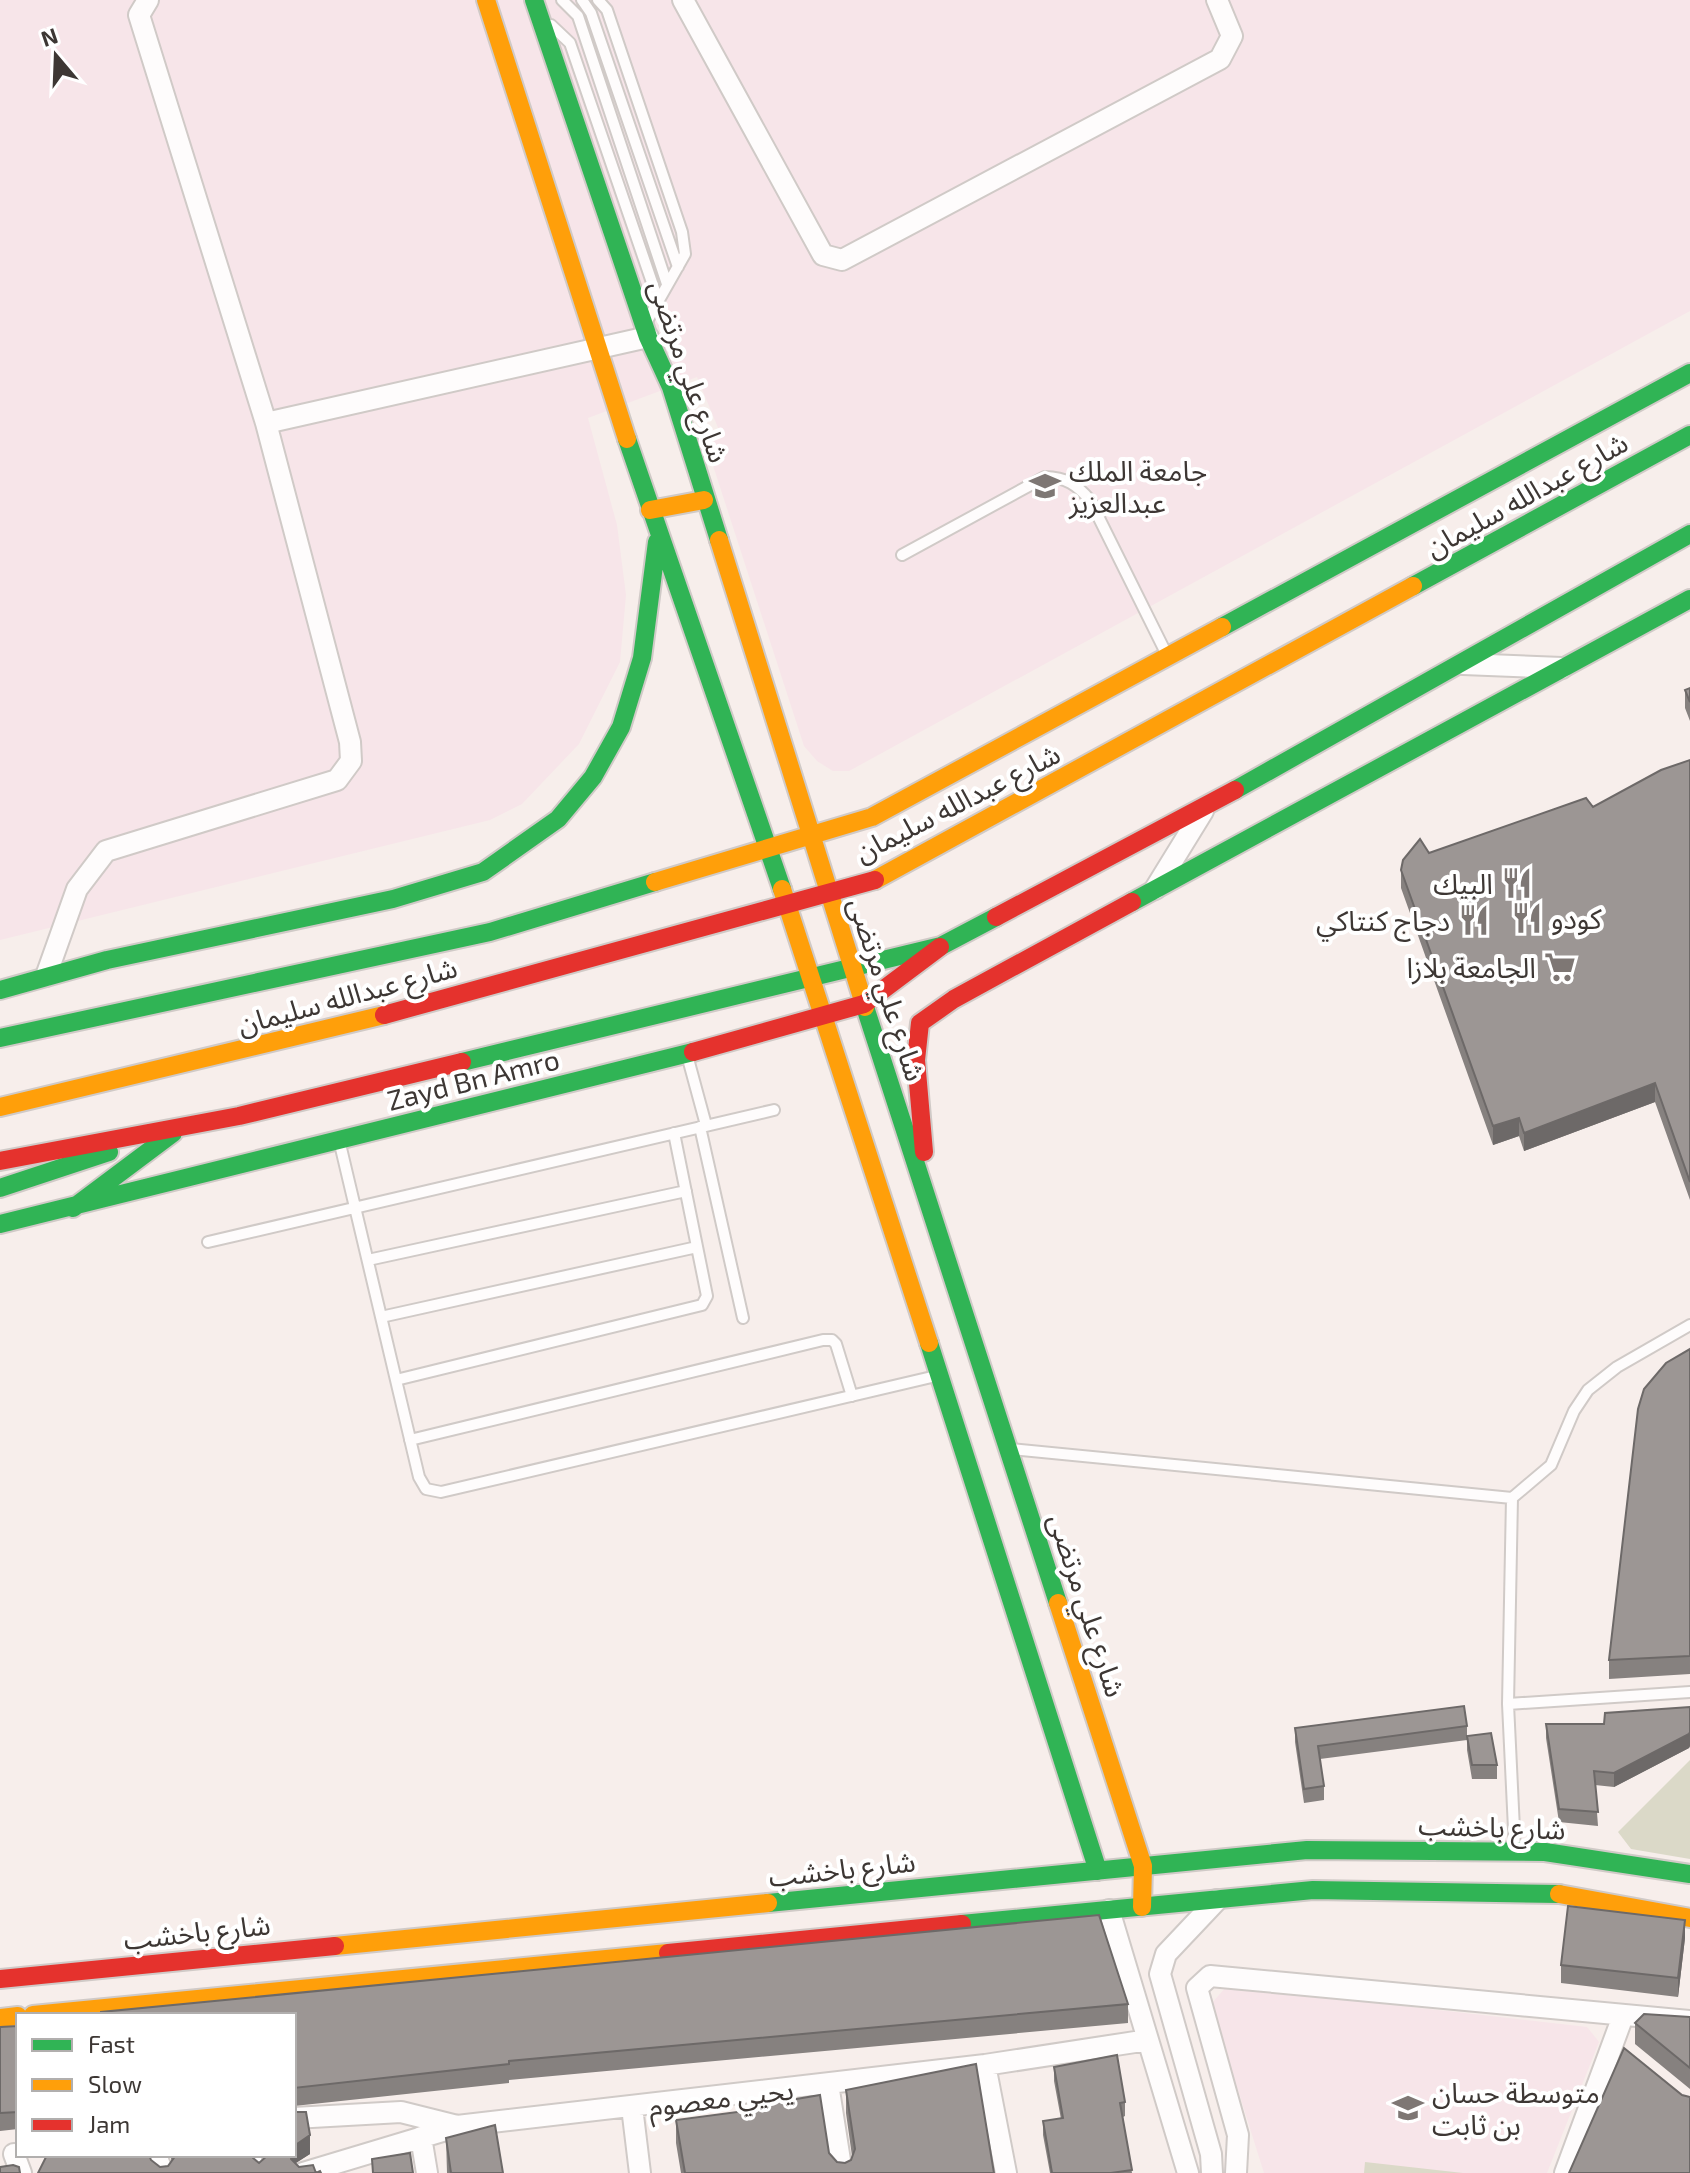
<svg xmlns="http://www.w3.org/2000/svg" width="1690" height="2173" viewBox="0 0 1690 2173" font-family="'Exo 2','Noto Sans Arabic',sans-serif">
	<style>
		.education { fill: #f7e5e9 }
		.green { fill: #dbd9c8 }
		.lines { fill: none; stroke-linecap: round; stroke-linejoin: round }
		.lane-casing { stroke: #d0cac7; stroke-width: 14 }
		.street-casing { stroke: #d0cac7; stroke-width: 24 }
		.fast-casing { stroke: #d0cac7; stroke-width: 22 }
		.slow-casing { stroke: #d0cac7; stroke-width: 22 }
		.jam-casing { stroke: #d0cac7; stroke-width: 22 }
		.lane { stroke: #fefcfc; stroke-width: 10 }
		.street { stroke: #fefcfc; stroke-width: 20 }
		.fast { stroke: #30b455; stroke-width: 18 }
		.slow { stroke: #ff9f0a; stroke-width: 18 }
		.jam { stroke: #e5322d; stroke-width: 18 }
		.wall { fill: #86817f }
		.shaded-wall { fill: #6d6968 }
		.building { fill: #9c9694; stroke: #6d6968; stroke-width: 2 }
		.labels { text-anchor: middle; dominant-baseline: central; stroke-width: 8; stroke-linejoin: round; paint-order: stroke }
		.street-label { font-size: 28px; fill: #3d3734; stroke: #fff }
		.poi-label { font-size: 28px; fill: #3d3734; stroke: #fff; text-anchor: start }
	</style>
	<rect width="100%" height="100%" fill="#f7eeeb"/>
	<path class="education" d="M0 0H1690V311L849 771H833L817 761 804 746 707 447 721 435 697 377 588 418 617 525 626 595 620 662 579 744 522 804 490 820 0 940Z
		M1227 1986 1587 2027 1599 2042 1547 2173H1264L1211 2004Z"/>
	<path class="green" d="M1690 1760V1859L1631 1849 1618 1832Z
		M1365 2162 1463 2173H1364Z"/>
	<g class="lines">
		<defs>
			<path id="lane" d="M562 0 578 16 667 284
				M582 0 591 13 678 267
				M598 0 607 10 682 232 685 254 647 321
				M551 25 570 43 658 300
				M902 555 1045 477C1066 477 1077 485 1090 500L1167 655
				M687 1055 706 1125
				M700 1127 743 1318
				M340 1144 419 1477 426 1489 441 1492 936 1376
				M208 1242 774 1110
				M368 1260 686 1191
				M381 1317 697 1247
				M396 1380 702 1305 707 1296 674 1133
				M410 1440 823 1340H832L836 1344 852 1396
				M1010 1449 1512 1498
				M1508 1704 1690 1692
				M1515 1850 1508 1704 1512 1498 1551 1465 1574 1411 1588 1390 1617 1367 1690 1325
				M255 2155 260 2173"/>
			<path id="street" d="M683 0 823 255 842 260 1220 59 1232 36 1217 0
				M266 423 648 337
				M1463 664 1562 668
				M1155 889 1203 811
				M46 976 77 889 106 851 337 780 351 761 350 742 266 423 139 15 148 0
				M1109 1910 1188 2173
				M985 2065 1006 2173
				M828 2084 842 2173
				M632 2107 640 2173
				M294 2118 401 2112 457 2126 985 2065 1148 2040
				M421 2137 427 2173
				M14 2154 21 2173
				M156 2155 163 2173
				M303 2173 456 2127
				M1212 2173 1211 2154 1160 1974 1166 1954 1217 1900
				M1236 2173 1238 2135 1197 1988 1210 1976 1690 2021
				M1565 2173 1623 2016"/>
			<path id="fast" d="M534 0 648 337 671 387 719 540
				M627 439 782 889
				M1413 586 1690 435
				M1222 627 1690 373
				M1235 790 1690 534
				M1132 902 1690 599
				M0 990 107 960 393 899 483 872 558 819 593 777 621 727 642 658 657 542
				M865 1007 1058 1603
				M0 1038 490 932 655 882
				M462 1062 941 946 996 917
				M0 1188 109 1152
				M73 1208 173 1133
				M0 1224 693 1052
				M929 1343 1098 1871
				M768 1903 1307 1850 1545 1852 1690 1874
				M962 1924 1313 1890 1559 1894"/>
			<path id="slow" d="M486 0 627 439
				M650 510 704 500
				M719 540 865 1007
				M875 880 1413 586
				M655 882 872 817 1222 627
				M782 889 929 1343
				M0 1107 384 1015
				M1058 1603 1143 1866 1142 1907
				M1559 1894 1690 1918
				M335 1946 768 1903
				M33 2015 668 1953
				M0 2018 18 2016"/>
			<path id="jam" d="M996 917 1235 790
				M384 1015 875 880
				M693 1052 864 1004 940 947
				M924 1152 916 1060 920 1023 954 999 1132 902
				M0 1161 239 1116 462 1062
				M668 1953 962 1924
				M0 1979 335 1946"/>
		</defs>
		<use href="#lane" class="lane-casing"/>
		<use href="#street" class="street-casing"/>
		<use href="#fast" class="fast-casing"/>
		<use href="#slow" class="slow-casing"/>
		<use href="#jam" class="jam-casing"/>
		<use href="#lane" class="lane"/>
		<use href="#street" class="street"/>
		<use href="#fast" class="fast"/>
		<use href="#slow" class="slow"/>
		<use href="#jam" class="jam"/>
	</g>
	<path class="wall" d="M1690 688V721L1685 708V690Z
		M1690 760V1200L1655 1102 1524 1151 1519 1136 1493 1145 1401 888V870L1429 853 1593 807Z
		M1690 1349V1674L1609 1679V1660Z
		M1690 1707V1746L1689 1748 1614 1787 1595 1785 1598 1826 1559 1822 1546 1738V1724H1604Z
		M1467 1726V1736L1497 1765V1779H1472L1467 1750V1740L1320 1759 1324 1786V1800L1304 1803 1295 1742V1728Z
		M1685 1938 1678 1997 1561 1983V1965Z
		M1128 2004V2023L509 2080V2083L294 2106V2015Z
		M1690 2017V2089L1635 2044V2023Z
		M18 2026V2129L0 2131V2027Z
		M1054 2067 1125 2102V2116L1123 2117 1132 2173H1050L1043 2135V2121L1061 2119 1054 2081Z
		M846 2090 994 2173H681L676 2143V2120L829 2153 837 2162 845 2163 851 2160 852 2156 846 2113Z
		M446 2138 503 2173H447Z
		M310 2154 295 2163 299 2167 321 2173H38L151 2160 160 2167 168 2166 172 2162 170 2155H252L253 2158 259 2163 264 2159 263 2155Z"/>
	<path class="shaded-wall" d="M1655 1083V1102L1524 1151V1133Z
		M1519 1118V1136L1493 1145V1126Z
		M1690 1732V1746L1689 1748 1614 1787V1773Z
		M1685 1920V1938L1678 1997V1978Z
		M310 2135V2154L293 2165 291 2173 292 2155H294V2146Z"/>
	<path class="building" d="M1690 688V702L1685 690Z
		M1690 760V1182L1655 1083 1524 1133 1519 1118 1493 1126 1401 870 1403 860 1420 839 1429 853 1586 798 1593 807 1661 770Z
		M1690 1349V1656L1609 1660 1638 1409 1644 1389 1666 1363Z
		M1464 1706 1467 1726 1318 1746 1324 1786 1304 1789 1295 1728Z
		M1690 1707V1732L1689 1734 1614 1773 1594 1771 1598 1812 1559 1809 1546 1724H1604L1605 1713Z
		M1491 1733 1497 1765H1472L1467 1736Z
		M1568 1906 1685 1920 1678 1978 1561 1965Z
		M1099 1915 1128 2004 509 2061V2064L294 2088V2015H101V2012Z
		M1644 2014 1690 2017V2068L1635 2023Z
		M18 2026V2112L0 2113V2027Z
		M1624 2048 1682 2095 1690 2097V2173H1569Z
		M1117 2055 1125 2102 1120 2103 1132 2170 1111 2173H1052L1043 2121 1063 2118 1054 2067Z
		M976 2064 994 2173H685L676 2120 767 2108V2104L820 2095 829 2153 837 2162 845 2163 851 2160 855 2149 846 2090Z
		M294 2112H306L310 2135 294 2146Z
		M495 2125 503 2173H451L446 2138Z
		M410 2153 413 2173H373L372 2159Z
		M47 2155H149L151 2160 160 2167 168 2166 176 2155H252L253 2158 259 2163 268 2155H292L291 2159 299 2167 313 2165 316 2173 320 2171 321 2173H38Z
		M13 2165 19 2167 20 2173H0V2167Z"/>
	<defs>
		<symbol id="university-bare" viewBox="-9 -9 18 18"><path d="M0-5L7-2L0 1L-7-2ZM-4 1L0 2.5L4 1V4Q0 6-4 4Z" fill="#7e7774" stroke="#fff" stroke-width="2.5" paint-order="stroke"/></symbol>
		<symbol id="restaurant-bare" viewBox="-9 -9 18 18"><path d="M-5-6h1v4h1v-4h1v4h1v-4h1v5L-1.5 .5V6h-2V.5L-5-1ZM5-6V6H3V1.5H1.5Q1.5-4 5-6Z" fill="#7e7774" stroke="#fff" stroke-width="2.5" paint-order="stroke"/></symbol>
		<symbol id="supermarket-bare" viewBox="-9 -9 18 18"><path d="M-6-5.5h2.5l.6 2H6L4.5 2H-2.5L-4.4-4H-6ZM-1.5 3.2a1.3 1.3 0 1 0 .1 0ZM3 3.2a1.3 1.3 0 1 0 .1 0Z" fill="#7e7774" stroke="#fff" stroke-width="2.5" paint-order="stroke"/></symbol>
		<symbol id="school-bare" viewBox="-9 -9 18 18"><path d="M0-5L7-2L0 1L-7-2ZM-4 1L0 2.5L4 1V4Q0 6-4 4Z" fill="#7e7774" stroke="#fff" stroke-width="2.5" paint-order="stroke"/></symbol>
	</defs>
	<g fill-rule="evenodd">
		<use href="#university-bare" x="1023" y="464" width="44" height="44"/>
		<use href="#restaurant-bare" x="1495" y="861" width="44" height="44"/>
		<use href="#restaurant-bare" x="1505" y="896" width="44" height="44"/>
		<use href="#restaurant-bare" x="1452" y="898" width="44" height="44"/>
		<use href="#supermarket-bare" x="1538" y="945" width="44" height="44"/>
		<use href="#school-bare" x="1386" y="2086" width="44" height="44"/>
	</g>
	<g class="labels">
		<g class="street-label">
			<text transform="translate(690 371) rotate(71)">شارع علي مرتضى</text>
			<text transform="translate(1526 494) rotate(-29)">شارع عبدالله سليمان</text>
			<text transform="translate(957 802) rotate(-27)">شارع عبدالله سليمان</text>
			<text transform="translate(888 989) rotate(72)">شارع علي مرتضى</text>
			<text transform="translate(347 995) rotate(-15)">شارع عبدالله سليمان</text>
			<text transform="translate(473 1079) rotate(-14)">Zayd Bn Amro</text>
			<text transform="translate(1088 1605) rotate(72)">شارع علي مرتضى</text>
			<text transform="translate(1492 1826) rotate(2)">شارع باخشب</text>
			<text transform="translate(842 1868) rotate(-6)">شارع باخشب</text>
			<text transform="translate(197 1931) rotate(-6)">شارع باخشب</text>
			<text transform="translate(721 2097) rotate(-7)">يحيي معصوم</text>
		</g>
		<g class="poi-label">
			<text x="1069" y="470">جامعة الملك<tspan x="1069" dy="32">عبدالعزيز</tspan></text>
			<text x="1493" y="883" text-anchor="end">البيك</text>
			<text x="1551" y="918">كودو</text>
			<text x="1450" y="920" text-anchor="end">دجاج كنتاكي</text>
			<text x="1536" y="967" text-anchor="end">الجامعة بلازا</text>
			<text x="1432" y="2092">متوسطة حسان<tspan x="1432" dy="32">بن ثابت</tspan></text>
		</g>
	</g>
	<rect x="16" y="2013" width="280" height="144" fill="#ffffff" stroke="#b1afae" stroke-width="2"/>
	<rect x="32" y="2039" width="40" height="12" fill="#30b455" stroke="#b1afae" stroke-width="2"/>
	<text x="88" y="2053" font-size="24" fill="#3d3734">Fast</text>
	<rect x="32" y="2079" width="40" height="12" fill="#ff9f0a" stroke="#b1afae" stroke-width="2"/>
	<text x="88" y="2093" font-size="24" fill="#3d3734">Slow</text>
	<rect x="32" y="2119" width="40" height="12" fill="#e5322d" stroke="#b1afae" stroke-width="2"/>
	<text x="88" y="2133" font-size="24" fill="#3d3734">Jam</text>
	<g transform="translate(56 56) rotate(341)" stroke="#ffffff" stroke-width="6" paint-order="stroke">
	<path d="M0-6L14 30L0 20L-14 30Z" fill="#3d3734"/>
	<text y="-12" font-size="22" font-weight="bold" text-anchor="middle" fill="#3d3734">N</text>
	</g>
</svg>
